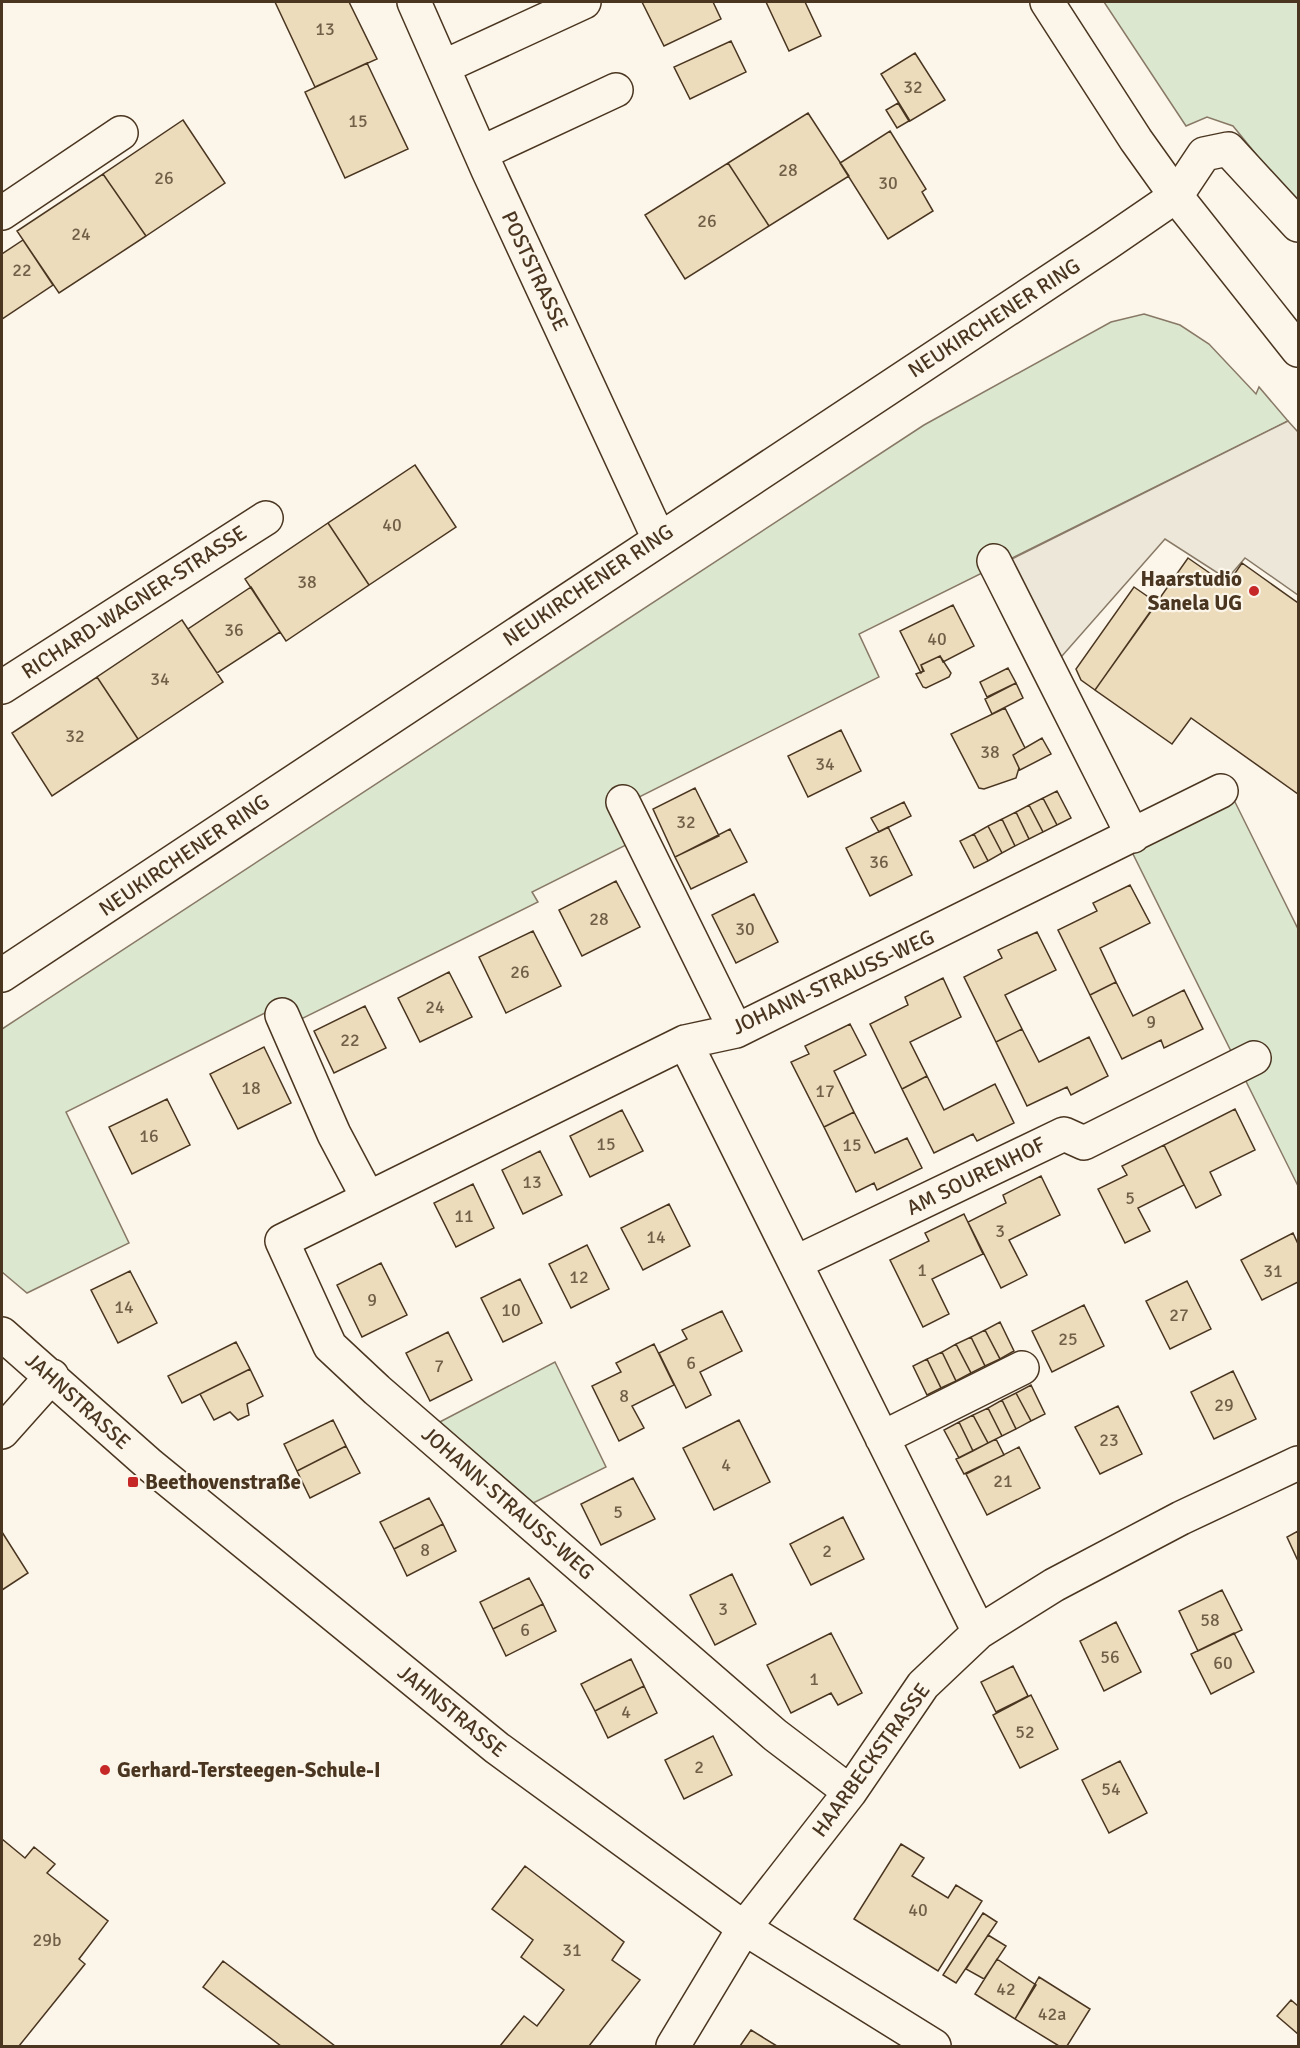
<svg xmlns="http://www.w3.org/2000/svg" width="1300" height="2048" viewBox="0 0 1300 2048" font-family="Signika,sans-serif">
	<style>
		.green { fill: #dce7d0; stroke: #887966; stroke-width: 1.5 }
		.parking { fill: #ede7d9; stroke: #887966; stroke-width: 1.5 }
		.building { fill: #ecdcbc; stroke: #4a3520; stroke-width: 1.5 }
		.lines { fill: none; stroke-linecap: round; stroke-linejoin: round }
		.minor-casing { stroke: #4a3520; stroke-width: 36 }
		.major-casing { stroke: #4a3520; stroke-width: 36 }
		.minor { stroke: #fbf6e9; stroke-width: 33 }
		.major { stroke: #fbf6e9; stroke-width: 33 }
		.poi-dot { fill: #c62828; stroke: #fbf6e9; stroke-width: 2 }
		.labels { text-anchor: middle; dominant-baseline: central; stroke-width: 4.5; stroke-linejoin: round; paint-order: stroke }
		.number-label { font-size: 18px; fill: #725f47 }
		.street-label { font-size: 21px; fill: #4a3520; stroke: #fbf6e9 }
		.poi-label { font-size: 21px; font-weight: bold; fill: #4a3520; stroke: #fbf6e9; text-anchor: start }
	</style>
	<rect width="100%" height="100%" fill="#fbf6e9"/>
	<path class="green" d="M1104 2H1298V206L1233 126 1207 117 1186 126Z
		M1144 314 1180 325 1209 344 1256 394 1259 387 1288 421 859 634 879 677 633 800 648 834 532 892 538 902 293 1023 283 1004 66 1112 129 1243 27 1293 2 1272V1029L924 425 1111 322Z
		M1233 798 1298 929V1186L1131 850Z
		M555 1362 606 1467 529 1505 434 1425Z"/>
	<path class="parking" d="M1288 421 1298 432V595L1245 558 1227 579 1165 539 1055 664 1004 563Z"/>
	<path class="building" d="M275 2H349L377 59 315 87Z
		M642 2H713L721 19 664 46Z
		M766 2H805L821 36 789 51Z
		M731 41 746 72 690 99 674 67Z
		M915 53 945 100 910 121 881 74Z
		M367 63 408 149 345 178 305 92Z
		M898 103 909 121 897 128 886 110Z
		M808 113 849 176 769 226 728 163Z
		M183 120 225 183 146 236 103 174Z
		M890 131 926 189 922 192 933 211 888 239 840 163Z
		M728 163 769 226 685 279 645 215Z
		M103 174 146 236 59 293 17 231Z
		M23 240 53 285 2 319V254Z
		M415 465 456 527 369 585 328 523Z
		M328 523 369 585 286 641 245 579Z
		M1188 558 1227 585 1242 563 1298 603V794L1191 718 1172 744 1095 690Z
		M251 587 280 632 217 673 188 629Z
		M1134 587 1157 603 1095 690 1081 680 1076 669Z
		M953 605 974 646 943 662 940 656 921 665 923 671 921 673 900 631Z
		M182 620 223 682 138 739 97 677Z
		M940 656 951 673 949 677 926 688 923 687 916 674 924 671 921 665Z
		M1008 668 1016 683 987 697 980 682Z
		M97 677 138 739 52 796 12 733Z
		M1016 683 1023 698 992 714 985 699Z
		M1005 708 1025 748 1013 755 1019 768 1016 778 984 789 979 788 951 734Z
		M841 730 861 771 808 797 788 756Z
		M1042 738 1051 754 1020 770 1013 755Z
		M695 788 719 836 675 857 653 809Z
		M1057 791 1071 818 1057 825 1043 798Z
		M1043 798 1057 825 1043 832 1029 805Z
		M904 802 911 816 879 832 871 818Z
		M1029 805 1043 832 1029 839 1016 812Z
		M1016 812 1029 839 1015 846 1002 819Z
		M1002 819 1015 846 1002 853 988 826Z
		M988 826 1002 853 988 861 974 834Z
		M888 827 912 875 870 896 846 848Z
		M730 829 747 862 691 889 675 857Z
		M974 834 988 861 974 868 960 841Z
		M616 881 640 927 582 956 559 910Z
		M1130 885 1150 923 1100 948 1116 982 1090 995 1058 930 1097 911 1093 903Z
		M754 894 778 942 736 963 712 915Z
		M533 931 561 986 506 1013 479 957Z
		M1037 932 1056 970 1005 995 1022 1029 996 1042 964 977 1002 958 998 950Z
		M449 972 472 1017 420 1042 398 998Z
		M943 978 961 1017 910 1042 927 1076 902 1089 870 1024 908 1005 905 997Z
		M1116 982 1133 1016 1184 990 1203 1029 1164 1048 1161 1040 1122 1059 1090 995Z
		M365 1006 386 1048 334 1073 314 1031Z
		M850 1024 866 1055 834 1071 854 1112 824 1127 791 1062 809 1054 805 1046Z
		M1022 1029 1039 1062 1089 1037 1108 1076 1071 1095 1067 1087 1027 1106 996 1042Z
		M264 1047 291 1103 238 1129 210 1074Z
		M927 1076 944 1110 995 1084 1014 1123 977 1141 973 1134 934 1153 902 1089Z
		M167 1099 190 1145 132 1174 109 1127Z
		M1235 1109 1255 1150 1210 1172 1221 1195 1196 1208 1164 1145Z
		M622 1110 643 1151 590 1177 570 1136Z
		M854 1112 875 1153 907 1138 922 1168 877 1190 874 1183 856 1192 824 1127Z
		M1164 1145 1184 1185 1138 1208 1150 1231 1125 1243 1098 1189 1127 1175 1122 1166Z
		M540 1151 562 1195 523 1214 502 1170Z
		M1041 1176 1060 1215 1009 1240 1027 1275 1001 1288 968 1222 1006 1203 1003 1195Z
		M473 1184 494 1228 456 1247 434 1203Z
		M669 1204 690 1246 643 1270 621 1228Z
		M964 1214 983 1254 932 1279 949 1314 923 1327 890 1260 929 1241 925 1233Z
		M1293 1233 1298 1244V1282L1262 1300 1241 1260Z
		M587 1245 609 1289 571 1308 549 1264Z
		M381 1263 407 1315 362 1337 337 1285Z
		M130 1271 157 1323 118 1343 91 1290Z
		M520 1279 542 1323 503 1342 481 1298Z
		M1187 1281 1211 1329 1170 1349 1146 1301Z
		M1084 1305 1104 1346 1052 1372 1032 1331Z
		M722 1311 742 1351 700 1372 711 1395 686 1408 659 1353 687 1339 682 1330Z
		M1000 1322 1014 1351 1000 1359 985 1330Z
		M985 1330 1000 1359 985 1366 971 1337Z
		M448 1332 472 1380 430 1401 406 1353Z
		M971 1337 985 1366 971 1373 956 1344Z
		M236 1342 250 1369 182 1403 168 1376Z
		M654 1344 674 1385 632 1406 644 1428 619 1441 592 1386 621 1372 616 1363Z
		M956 1344 971 1373 956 1381 942 1352Z
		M942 1352 956 1381 941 1388 927 1359Z
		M927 1359 941 1388 927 1395 913 1366Z
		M250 1369 263 1396 247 1404 249 1415 238 1420 230 1412 214 1420 200 1394Z
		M1233 1371 1256 1419 1214 1439 1191 1392Z
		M1031 1385 1045 1414 1031 1421 1016 1393Z
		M1016 1393 1031 1421 1016 1429 1002 1400Z
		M1002 1400 1016 1429 1002 1436 988 1408Z
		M1118 1406 1142 1454 1100 1474 1075 1427Z
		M988 1408 1002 1436 988 1443 973 1415Z
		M973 1415 988 1443 973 1451 959 1422Z
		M333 1420 346 1446 297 1471 284 1444Z
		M739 1420 770 1482 714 1510 683 1448Z
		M959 1422 973 1451 959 1458 944 1430Z
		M996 1439 1004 1455 964 1474 956 1459Z
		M346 1446 360 1473 310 1498 297 1471Z
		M1019 1447 1040 1488 987 1515 966 1474Z
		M633 1478 655 1519 601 1545 581 1504Z
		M429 1498 443 1524 394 1549 380 1522Z
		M843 1517 864 1559 811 1585 790 1544Z
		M443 1524 456 1551 407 1576 394 1549Z
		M1298 1531V1561L1287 1537Z
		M2 1532 28 1573 2 1590Z
		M732 1574 756 1624 715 1645 690 1595Z
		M529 1578 543 1604 493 1629 480 1602Z
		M1222 1590 1242 1630 1198 1651 1179 1611Z
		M543 1604 556 1631 506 1656 493 1629Z
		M1116 1622 1141 1672 1104 1691 1080 1641Z
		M831 1633 862 1693 838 1705 831 1693 791 1713 767 1665Z
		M1234 1633 1254 1672 1211 1694 1191 1654Z
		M631 1659 644 1686 595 1711 581 1684Z
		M1013 1666 1028 1696 996 1712 981 1682Z
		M644 1686 657 1713 608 1738 595 1711Z
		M1031 1695 1058 1749 1020 1768 993 1715Z
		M713 1736 732 1775 684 1799 665 1760Z
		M1120 1761 1147 1813 1109 1833 1082 1780Z
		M2 1839 25 1858 34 1847 55 1864 47 1873 108 1921 79 1959 85 1964 19 2046H2Z
		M901 1844 924 1858 912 1876 948 1898 956 1885 982 1901 938 1971 854 1919Z
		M525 1866 624 1942 612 1960 640 1980 589 2046H500L524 2016 537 2026 564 1990 521 1957 533 1940 492 1909Z
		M983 1913 997 1922 956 1983 943 1975Z
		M988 1935 1006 1946 984 1979 966 1969Z
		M997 1959 1036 1985 1015 2019 975 1994Z
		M223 1961 335 2046H281L203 1987Z
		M1039 1977 1090 2009 1067 2046H1059L1015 2019Z
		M1291 2000 1298 2006V2034L1277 2016Z
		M751 2030 777 2046H740Z"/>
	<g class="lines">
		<defs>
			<path id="minor" d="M414 2 488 170 659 539
				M443 67 584 2
				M481 153 616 90
				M2 213 121 133
				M994 561 1133 836
				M2 687 266 518
				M623 802 736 1031
				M2 975 1106 244 1176 196 1204 154 1228 149 1298 225
				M282 1015 334 1134 368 1198
				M685 1042 979 1632
				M795 1263 1064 1134 1084 1143 1254 1058
				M2 1334 150 1465 497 1748 744 1928 934 2046
				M2 1432 52 1376
				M882 1438 1022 1368
				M850 1792 775 1735 377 1390 330 1346 282 1241 685 1042 736 1031 1221 791
				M673 2046 744 1928 850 1792 923 1685 979 1632 1054 1585 1181 1518 1298 1463"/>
			<path id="major" d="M1047 2 1136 140 1176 196 1298 350"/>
		</defs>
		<use href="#minor" class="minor-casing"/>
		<use href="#major" class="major-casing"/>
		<use href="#minor" class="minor"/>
		<use href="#major" class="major"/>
	</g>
	<g class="poi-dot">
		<circle cx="1254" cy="591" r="6"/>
		<rect x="127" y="1476" width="12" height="12" rx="3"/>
		<circle cx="105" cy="1770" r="6"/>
	</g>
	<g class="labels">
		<g class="number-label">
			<text x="325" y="29">13</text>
			<text x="913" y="87">32</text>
			<text x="358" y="121">15</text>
			<text x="788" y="170">28</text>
			<text x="164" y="178">26</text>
			<text x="888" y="183">30</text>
			<text x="707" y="221">26</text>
			<text x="81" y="234">24</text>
			<text x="22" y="270">22</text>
			<text x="392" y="525">40</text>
			<text x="307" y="582">38</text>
			<text x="234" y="630">36</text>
			<text x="937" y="639">40</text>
			<text x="160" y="679">34</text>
			<text x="75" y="736">32</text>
			<text x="990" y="752">38</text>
			<text x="825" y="764">34</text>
			<text x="686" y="822">32</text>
			<text x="879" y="862">36</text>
			<text x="599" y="919">28</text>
			<text x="745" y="929">30</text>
			<text x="520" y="972">26</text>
			<text x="435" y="1007">24</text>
			<text x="1151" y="1022">9</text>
			<text x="350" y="1040">22</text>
			<text x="251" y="1088">18</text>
			<text x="825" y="1091">17</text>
			<text x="149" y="1136">16</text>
			<text x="606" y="1144">15</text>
			<text x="852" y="1145">15</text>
			<text x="532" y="1182">13</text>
			<text x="1130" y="1198">5</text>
			<text x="464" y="1216">11</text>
			<text x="1000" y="1231">3</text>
			<text x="656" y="1237">14</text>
			<text x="922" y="1270">1</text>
			<text x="1273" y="1271">31</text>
			<text x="579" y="1277">12</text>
			<text x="372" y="1300">9</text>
			<text x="124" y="1307">14</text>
			<text x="511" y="1310">10</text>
			<text x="1179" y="1315">27</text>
			<text x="1068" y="1339">25</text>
			<text x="691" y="1363">6</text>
			<text x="439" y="1366">7</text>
			<text x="624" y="1396">8</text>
			<text x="1224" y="1405">29</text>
			<text x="1109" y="1440">23</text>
			<text x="726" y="1465">4</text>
			<text x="1003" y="1481">21</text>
			<text x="618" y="1512">5</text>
			<text x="425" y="1550">8</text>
			<text x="827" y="1551">2</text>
			<text x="723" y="1609">3</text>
			<text x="1210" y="1620">58</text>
			<text x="525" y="1630">6</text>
			<text x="1110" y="1657">56</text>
			<text x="1223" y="1663">60</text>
			<text x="814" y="1679">1</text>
			<text x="626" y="1712">4</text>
			<text x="1025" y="1732">52</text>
			<text x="699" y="1767">2</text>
			<text x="1111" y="1789">54</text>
			<text x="918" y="1910">40</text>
			<text x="47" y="1940">29b</text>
			<text x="572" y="1950">31</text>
			<text x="1006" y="1989">42</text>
			<text x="1052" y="2014">42a</text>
		</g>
		<g class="street-label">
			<text transform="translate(535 271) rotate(65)">POSTSTRASSE</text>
			<text transform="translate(994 318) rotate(-33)">NEUKIRCHENER RING</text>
			<text transform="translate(588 585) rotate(-34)">NEUKIRCHENER RING</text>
			<text transform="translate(134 602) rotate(-33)">RICHARD-WAGNER-STRASSE</text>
			<text transform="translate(184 855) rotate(-34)">NEUKIRCHENER RING</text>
			<text transform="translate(833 982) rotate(-25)">JOHANN-STRAUSS-WEG</text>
			<text transform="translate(976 1176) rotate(-26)">AM SOURENHOF</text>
			<text transform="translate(78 1401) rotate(42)">JAHNSTRASSE</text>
			<text transform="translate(508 1503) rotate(41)">JOHANN-STRAUSS-WEG</text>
			<text transform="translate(452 1711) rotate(39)">JAHNSTRASSE</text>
			<text transform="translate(871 1760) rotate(-54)">HAARBECKSTRASSE</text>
		</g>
		<g class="poi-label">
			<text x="1242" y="579" text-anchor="end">Haarstudio<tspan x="1242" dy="24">Sanela UG</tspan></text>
			<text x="145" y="1482">Beethovenstraße</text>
			<text x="117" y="1770">Gerhard-Tersteegen-Schule-I</text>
		</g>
	</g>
	<rect width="1300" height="2048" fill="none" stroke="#4a3520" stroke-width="6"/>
</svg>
